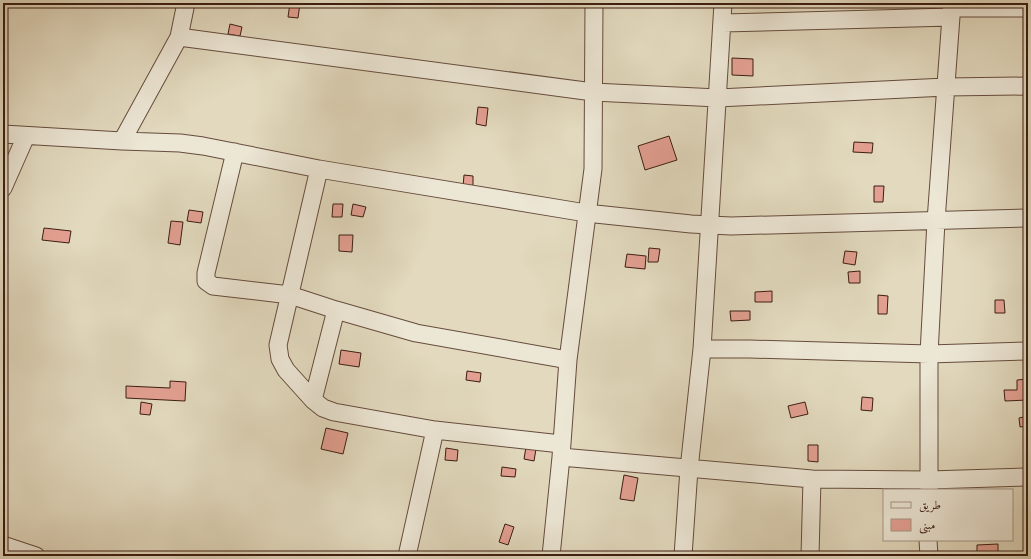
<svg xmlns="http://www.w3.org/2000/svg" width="1031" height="559" viewBox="0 0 1031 559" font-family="'Libre Bodoni',Amiri,serif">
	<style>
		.building { fill: #e3a092; stroke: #3c1d12 }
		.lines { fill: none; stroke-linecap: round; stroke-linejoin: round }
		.street-casing { stroke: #664c3d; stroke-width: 19 }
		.street { stroke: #ece6d5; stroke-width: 17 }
	</style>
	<rect width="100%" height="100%" fill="#e2d9be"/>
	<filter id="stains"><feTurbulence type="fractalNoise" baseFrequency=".005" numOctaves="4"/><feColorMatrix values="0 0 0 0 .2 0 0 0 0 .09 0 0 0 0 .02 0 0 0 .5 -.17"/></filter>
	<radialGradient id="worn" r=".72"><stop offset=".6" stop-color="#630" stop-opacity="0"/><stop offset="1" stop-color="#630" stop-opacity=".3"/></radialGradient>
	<path class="building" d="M290 3H300L298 18 288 17Z
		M230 24 242 27 240 36 228 34Z
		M732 58 753 59V76L732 75Z
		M478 107 488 108 486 126 476 124Z
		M669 136 677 160 645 170 638 146Z
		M854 142 873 143 872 153 853 152Z
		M464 175 473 176V188L463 187Z
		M874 186H884L883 202H874Z
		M333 204H343L342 217H332Z
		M353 204 366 207 363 217 351 215Z
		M189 210 203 212 201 223 187 221Z
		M171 221 183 222 180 245 168 243Z
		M44 228 71 231 69 243 42 240Z
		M339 235H353L352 252 339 251Z
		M649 248 660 249 658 262H648Z
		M845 251 857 252 855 265 843 263Z
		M627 254 646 256 645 269 625 267Z
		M860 271V283H849L848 272Z
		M772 291V302H755V292Z
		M878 295 888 296 887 314H878Z
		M995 300H1004L1005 313H995Z
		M730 311H750V320L731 321Z
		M341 350 361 353 359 367 339 364Z
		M467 371 481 373 480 382 466 380Z
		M1027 379 1028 400 1005 401 1004 390H1017V380Z
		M170 381 186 382 185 401 126 398V386L170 388Z
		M862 397 873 398 872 411 861 410Z
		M141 402 152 404 150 415 140 414Z
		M805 402 808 414 791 418 788 406Z
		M1028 416V426L1020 427 1019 418Z
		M326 428 348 433 343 454 321 449Z
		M808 445H818V462L808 461Z
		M526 447 536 449 534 461 524 459Z
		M446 448 458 450 457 461 445 460Z
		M502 467 516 469 515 477 501 476Z
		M624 475 638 478 634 501 620 499Z
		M505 524 514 527 508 545 499 542Z
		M998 544V555H977V545Z"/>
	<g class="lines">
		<defs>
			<path id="street" d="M952 8H1028
				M723 23 951 17
				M179 37 593 92 718 98 946 87 1028 86
				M3 134 122 141 180 143 203 146 319 169 586 213 691 224 731 226 1028 218
				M122 141 179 37 186 3
				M235 152 206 273V281L213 286 290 295 336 310 416 333 568 360
				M319 169 278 345 280 359 286 370 313 400 323 408 334 412 435 430 561 444
				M3 188 26 136
				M702 349H750L929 354 1028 351
				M313 400 336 310
				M561 457 812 479 929 480 1028 477
				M929 490V354L936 221 952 3
				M928 540 929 556
				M3 545 36 556
				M407 556 435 430
				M551 556 561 457 568 360 593 169 594 3
				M683 556 689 469 702 349 723 3
				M810 556 812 479"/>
		</defs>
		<use href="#street" class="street-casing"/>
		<use href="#street" class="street"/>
	</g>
	<rect width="1031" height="559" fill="none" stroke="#e2d9be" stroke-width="16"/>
	<rect x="4" y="4" width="1023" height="551" fill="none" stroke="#3c1d12" stroke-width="2"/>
	<rect x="8" y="8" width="1015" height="543" fill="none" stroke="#3c1d12"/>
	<rect x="883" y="489" width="130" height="52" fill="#ece6d5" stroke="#a69687"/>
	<rect x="891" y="502" width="20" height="6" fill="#ece6d5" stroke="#a69687"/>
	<text x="919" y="509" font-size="12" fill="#3c1d12">طريق</text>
	<rect x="891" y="519" width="20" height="12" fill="#e3a092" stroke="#a69687"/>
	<text x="919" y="529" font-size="12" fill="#3c1d12">مبنى</text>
	<rect width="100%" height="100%" filter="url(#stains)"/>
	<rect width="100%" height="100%" fill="url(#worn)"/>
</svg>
